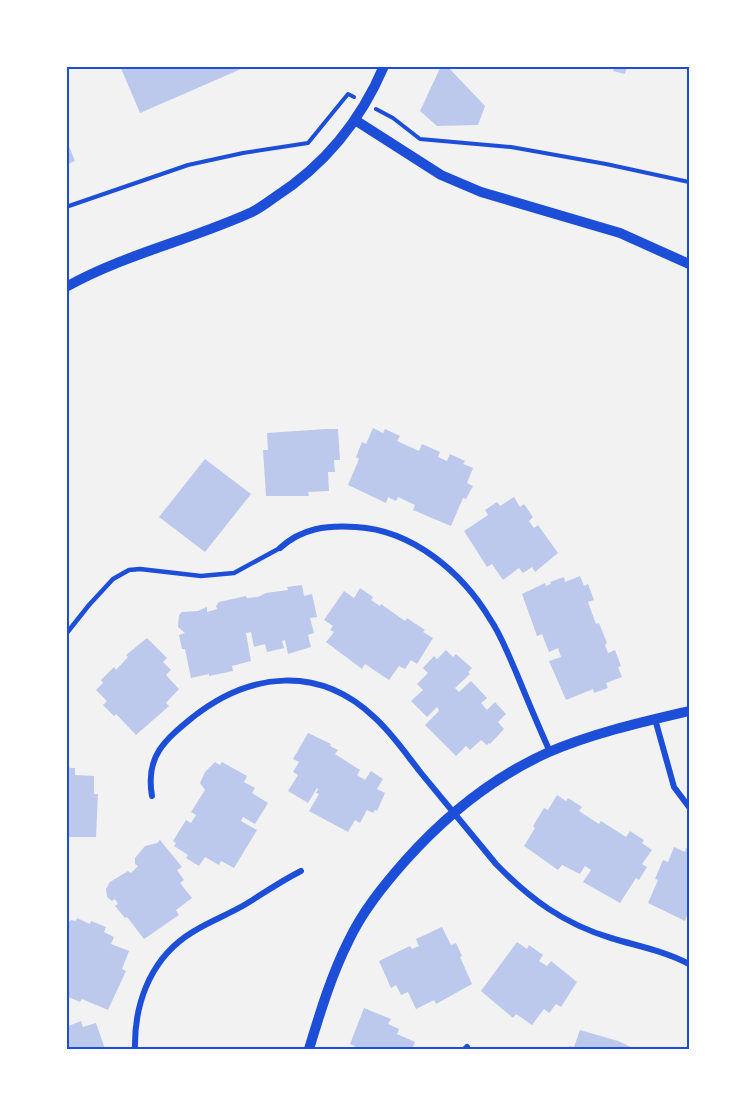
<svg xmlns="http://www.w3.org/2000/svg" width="755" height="1115" viewBox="0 0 755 1115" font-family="'Asap Condensed',sans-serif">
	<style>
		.building { fill: #bdc9ec }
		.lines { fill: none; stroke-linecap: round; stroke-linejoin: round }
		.path { stroke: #1d4ed8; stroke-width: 4 }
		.service { stroke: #1d4ed8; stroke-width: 4.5 }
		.minor { stroke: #1d4ed8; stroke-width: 6 }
		.tertiary { stroke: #1d4ed8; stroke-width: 10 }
		.neatline { fill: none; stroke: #1d4ed8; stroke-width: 2 }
	</style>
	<rect width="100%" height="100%" fill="#f2f2f2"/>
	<path class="building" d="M120 66H248L140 113Z
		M441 66H447L485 106 478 125 437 126 420 111Z
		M615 66H627L625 74 613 71Z
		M66 139 75 161 66 165Z
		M373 428 383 433 385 429 400 436 397 441 419 451 422 444 440 452 438 457 447 461 450 454 465 461 463 464 473 468 467 483 473 486 466 499 463 498 451 526 413 510 415 505 398 497 396 501 388 497 386 503 348 485 359 459 356 457 362 442 366 444Z
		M326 429H338L340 460H334L335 472H328L329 491 308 492 309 496H266L263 450H268L267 433Z
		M205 459 251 494 205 552 159 517Z
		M514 497 520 507 524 504 533 517 529 521 534 528 538 525 558 553 535 572 532 567 523 573 519 568 503 580 492 564 487 567 464 531 488 515 485 510 497 502 500 506Z
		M580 576 584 586 588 584 594 600 588 602 596 624 599 623 607 643 605 645 608 653 615 650 621 666 618 667 622 677 606 683 608 688 594 693 593 689 566 700 549 661 561 657 558 648 549 652 542 634 537 636 522 594 545 583 546 586 551 584 550 582 564 577 565 582Z
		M302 585 304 596 312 594 317 617 310 618 314 633 308 635 311 647 288 654 285 640 282 641 284 648 267 652 265 644 254 647 251 632 246 633 251 661 232 666 233 671 209 676V674L191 678 185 649H182L179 635 185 633 178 627 179 615 182 612 198 611 207 607V612L217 609 216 606 219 602 246 596 247 598 258 597 266 593 288 590 287 587Z
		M360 588 373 597 371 600 380 606 381 604 405 621 407 618 425 630 423 632 433 638 417 664 411 660 405 669 399 666 389 680 365 664 362 669 326 642 334 632 330 630 333 626 324 620 344 591 354 598Z
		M147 638 167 658 163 662 171 670 166 675 179 689 166 703 169 706 136 735 116 714 114 716 103 705 107 701 96 690 103 683 101 680 114 667 116 670 128 657 126 655Z
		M446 650 453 657 456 654 472 668 468 672 470 674 455 688 459 692 471 681 487 698 481 703 487 710 495 702 506 714 498 722 504 729 490 744 489 743 487 745 481 740 470 750 466 746 456 756 425 725 439 711 437 707 427 717 411 701 423 690 417 684 428 673 423 668 434 656 437 659Z
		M308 733 331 744 330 746 338 750 335 754 360 770 357 775 365 780 371 771 383 779 377 789 385 793 377 811 375 810 373 813 367 810 360 823 355 820 348 832 309 811 319 794 316 793 318 789 317 788 308 803 288 791 298 775 293 772 299 762 293 759Z
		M215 762 220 765 222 762 247 776 244 782 255 788 252 793 268 803 255 824 243 817 241 821 257 830 234 868 221 861 219 865 205 857 199 866 186 858 188 855 174 846 176 843 173 841 186 820 191 823 196 815 191 812 205 790 200 783 205 772Z
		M66 764 70 768H75V775L94 776V794H98L96 837H66Z
		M557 795 566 801 568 798 582 807 579 811 599 824 601 821 626 837 630 831 644 840 642 843 652 850 642 864 647 867 639 880 636 878 620 903 583 882 591 870 585 866 580 874 562 865 558 870 524 846 535 828 533 826 544 808 548 810Z
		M160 840 182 867 177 870 184 880 180 883 192 898 176 910 179 915 144 939 127 917 125 918 115 906 118 904 115 899 112 901 107 897 106 889 110 882 128 871 131 873 138 866 135 864V858L145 846 157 843Z
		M674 847 685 852 686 848 689 849V916L687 915 685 921 648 903 658 880 655 879 663 860 668 862Z
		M77 918 90 924 91 921 106 927 104 932 114 937 111 944 129 951 122 969 126 971 108 1010 82 999 80 1002 66 996V925L71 920 76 921Z
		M442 927 451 945 456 943 462 956 460 957 472 984 436 1004 434 1000 416 1009 408 992 401 995 396 985 391 988 379 961 410 946 412 949 419 946 416 939Z
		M517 942 527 949 529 945 543 955 539 961 547 966 551 961 577 982 561 1007 556 1004 549 1013 544 1009 532 1025 516 1014 513 1018 481 991Z
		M364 1008 391 1019 388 1024 399 1029 397 1034 415 1042 412 1049H354L355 1046 350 1044Z
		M81 1021 83 1027 96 1023 105 1049H66V1027Z
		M580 1030 618 1041 635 1049H569V1046L574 1047Z"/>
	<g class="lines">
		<path class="path" d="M376 109 393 118 420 139 511 147 606 164 689 182
			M66 207 188 165 243 153 308 143 348 94 354 97"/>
		<path class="service" d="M66 634 89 605 113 579 129 570 140 569 201 576 234 573 280 548"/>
		<path class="minor" d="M280 548C302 528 327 525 356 527 412 530 462 572 490 619 501 635 508 654 516 672 527 699 538 725 550 752
			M655 719 674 787 689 807
			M152 796C145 756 165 740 193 717 250 672 319 665 374 717 392 733 406 754 421 773 446 803 471 834 496 864 530 899 564 924 611 938 637 946 665 951 689 964
			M135 1049C134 1006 149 963 185 937 204 923 226 916 246 904 264 893 281 881 301 871
			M465 1049 467 1047"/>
		<path class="tertiary" d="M355 120 441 175 481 192 620 233 689 264
			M66 287C125 254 191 240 252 212 260 208 268 202 275 197 325 165 361 120 384 66
			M309 1049C320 1013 331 976 348 942 362 912 383 886 405 861 446 815 493 777 549 752 593 733 642 722 689 711"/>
	</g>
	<rect width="755" height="1115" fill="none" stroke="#ffffff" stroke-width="135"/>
	<rect x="68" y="68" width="620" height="980" class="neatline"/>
</svg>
